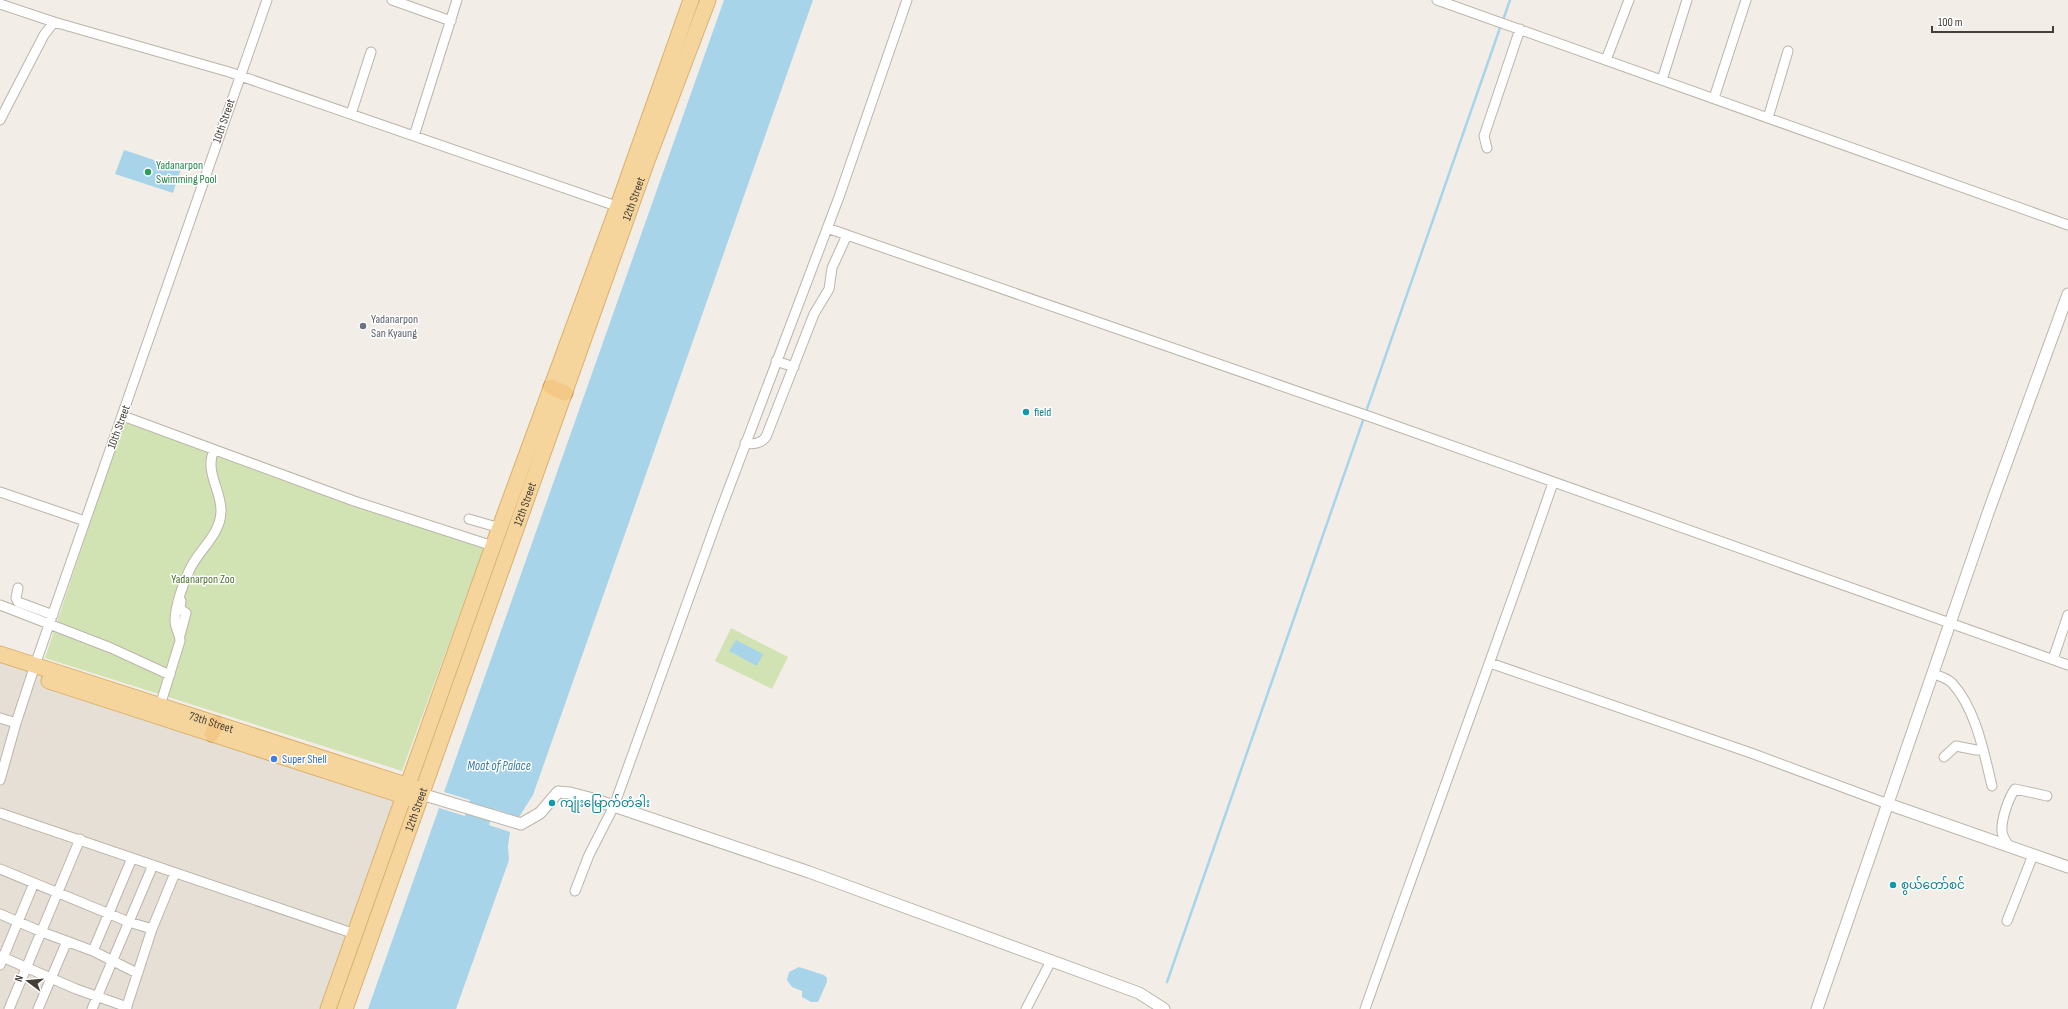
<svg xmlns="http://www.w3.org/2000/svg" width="2068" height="1009" viewBox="0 0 2068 1009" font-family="'Sofia Sans Condensed','Noto Sans Myanmar',sans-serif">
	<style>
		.residential { fill: #e5dfd5 }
		.green { fill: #d1e3b3 }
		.water { fill: #a8d4ea }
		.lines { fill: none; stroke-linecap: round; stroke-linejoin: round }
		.stream { stroke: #a8d4ea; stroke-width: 2.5 }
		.minor-casing { stroke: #bcb4aa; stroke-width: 11 }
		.tertiary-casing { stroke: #bcb4aa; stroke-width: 13 }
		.primary-casing { stroke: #d9b06d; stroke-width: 17 }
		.trunk-casing { stroke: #d09143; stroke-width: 17 }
		.minor { stroke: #fff; stroke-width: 9 }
		.tertiary { stroke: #fff; stroke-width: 11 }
		.primary { stroke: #f6d59c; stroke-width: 15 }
		.trunk { stroke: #f4c987; stroke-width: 15 }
		.leisure-dot { fill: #2e9e5b; stroke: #fff; stroke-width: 1.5 }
		.worship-dot { fill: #6b7280; stroke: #fff; stroke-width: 1.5 }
		.culture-dot { fill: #0f9aa8; stroke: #fff; stroke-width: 1.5 }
		.shop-dot { fill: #3f7fe0; stroke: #fff; stroke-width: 1.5 }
		.labels { text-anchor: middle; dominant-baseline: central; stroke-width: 3; stroke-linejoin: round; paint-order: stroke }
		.street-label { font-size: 12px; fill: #443e36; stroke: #fff }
		.leisure-label { font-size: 12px; fill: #27864d; stroke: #fff; text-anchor: start }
		.worship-label { font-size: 12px; fill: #5b616d; stroke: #fff; text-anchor: start }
		.culture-label { font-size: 12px; fill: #0d838f; stroke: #fff; text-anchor: start }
		.park-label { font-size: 12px; fill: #4d712f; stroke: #fff }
		.shop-label { font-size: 12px; fill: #366cbe; stroke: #fff; text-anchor: start }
		.water-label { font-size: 13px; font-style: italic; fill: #377ba0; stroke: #fff }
	</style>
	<rect width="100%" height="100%" fill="#f2eee7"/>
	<path class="residential" d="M0 657 417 788 339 1009H0Z"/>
	<path class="green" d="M124 421 484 548 402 771 45 658Z
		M731 628 788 657 772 689 715 661Z"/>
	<path class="water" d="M724 0H813L533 795 519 817 494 809 489 825 510 832 508 846 509 860 456 1009H368L439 808 465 816 470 800 444 792Z
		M124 150 181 169 173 193 115 174Z
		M736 640 763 654 757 666 729 651Z
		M799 967 824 975 827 978V982L818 1002H811L802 997V991L792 987 787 980 789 972Z"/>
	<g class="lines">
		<path class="stream" d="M1503 20 1510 0
			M1167 982 1501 25"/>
		<defs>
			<path id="minor" d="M392 0 451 21
				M1437 0 2068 225
				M0 4 54 22 229 72 622 208
				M1606 60 1629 0
				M1662 80 1687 0
				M1714 98 1746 0
				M351 114 371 52
				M1768 118 1788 51
				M0 120 44 35 54 22
				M414 136 457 0
				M1487 148 1484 136 1520 29
				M827 228 1371 417 2068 665
				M776 361 794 367
				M123 416 354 501 493 546
				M745 443C753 445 762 443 766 437L814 314 829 289 832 268 847 235
				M0 492 85 521
				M469 519 500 528
				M18 588 16 598 18 602 53 615
				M0 605 111 648 170 675
				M180 635 186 613 180 609 181 601
				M2053 659 2068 615
				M1490 663 1751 753 1888 804
				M1933 674C1940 676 1947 678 1952 683 1976 709 1984 753 1992 786
				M159 709 180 641C180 634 175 628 175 621 175 606 183 584 189 571 198 550 220 536 221 512 222 491 204 472 214 450
				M0 718 16 723
				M1944 757 1956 746 1976 750 1983 749
				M0 780 16 723 35 665 267 0
				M0 813 355 934
				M2009 846C2006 842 2003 837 2002 832 2001 820 2008 799 2015 789L2047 796
				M0 869 129 922 152 929
				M575 891 589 855 614 806 718 517 839 197 907 0
				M0 914 42 932 93 951 137 973
				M2007 921 2033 855
				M93 951 132 858
				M0 956 76 989 127 1007
				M0 965 34 883
				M9 1009 80 839
				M38 1009 67 941
				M92 1009 153 865
				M126 1009 152 929 175 873
				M1026 1009 1051 961
				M1365 1009C1427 833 1492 659 1553 483"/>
			<path id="tertiary" d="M423 790 428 796 521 824 540 813 558 792 570 793 593 799 809 872 1139 993 1164 1009
				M1888 804 2068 867
				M1817 1009 1988 513 2068 294"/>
			<g id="primary">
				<path id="s1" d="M0 654 418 789"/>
				<path d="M49 681 413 799"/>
				<path d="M328 1009 493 546 618 206 691 0"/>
				<path id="s2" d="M345 1009 647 161 708 0"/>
			</g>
			<path id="trunk" d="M551 387 565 393
				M212 734 216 724"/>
		</defs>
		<use href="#minor" class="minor-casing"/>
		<use href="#tertiary" class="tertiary-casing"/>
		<use href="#primary" class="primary-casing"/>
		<use href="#trunk" class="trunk-casing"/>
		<use href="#minor" class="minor"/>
		<use href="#tertiary" class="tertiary"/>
		<use href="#primary" class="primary"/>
		<use href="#trunk" class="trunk"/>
	</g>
	<circle class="leisure-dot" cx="148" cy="172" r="4"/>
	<circle class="worship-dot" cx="363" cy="326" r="4"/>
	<g class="culture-dot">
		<circle cx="1026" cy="412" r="4"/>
		<circle cx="552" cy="803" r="4"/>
		<circle cx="1893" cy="885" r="4"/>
	</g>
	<circle class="shop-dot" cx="274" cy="759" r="4"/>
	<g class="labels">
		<g class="street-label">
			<text transform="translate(224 121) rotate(-71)">10th Street</text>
			<text stroke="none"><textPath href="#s2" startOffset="860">12th Street</textPath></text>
			<text transform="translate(119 427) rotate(-70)">10th Street</text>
			<text stroke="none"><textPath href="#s2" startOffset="536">12th Street</textPath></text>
			<text stroke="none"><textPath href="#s1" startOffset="222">73th Street</textPath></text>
			<text stroke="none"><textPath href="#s2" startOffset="212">12th Street</textPath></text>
		</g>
		<g class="leisure-label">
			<text x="156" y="165">Yadanarpon<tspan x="156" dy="14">Swimming Pool</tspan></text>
		</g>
		<g class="worship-label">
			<text x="371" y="319">Yadanarpon<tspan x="371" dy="14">San Kyaung</tspan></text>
		</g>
		<g class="culture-label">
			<text x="1034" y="412">field</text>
			<text x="560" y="803">ကျုံးမြောက်တံခါး</text>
			<text x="1901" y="885">စွယ်တော်စင်</text>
		</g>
		<g class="park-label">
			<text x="203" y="579">Yadanarpon Zoo</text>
		</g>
		<g class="shop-label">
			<text x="282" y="759">Super Shell</text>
		</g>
		<g class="water-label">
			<text x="499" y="766">Moat of Palace</text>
		</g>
	</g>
	<g transform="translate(28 981) rotate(286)" stroke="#ffffff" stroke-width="3" paint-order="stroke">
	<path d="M0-3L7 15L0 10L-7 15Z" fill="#443e36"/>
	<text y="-6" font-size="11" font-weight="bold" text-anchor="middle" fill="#443e36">N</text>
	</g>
	<path d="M1932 26v6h121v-6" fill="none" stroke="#443e36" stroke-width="2"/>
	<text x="1938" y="26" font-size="12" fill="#443e36" stroke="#ffffff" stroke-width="3" paint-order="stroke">100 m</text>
</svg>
